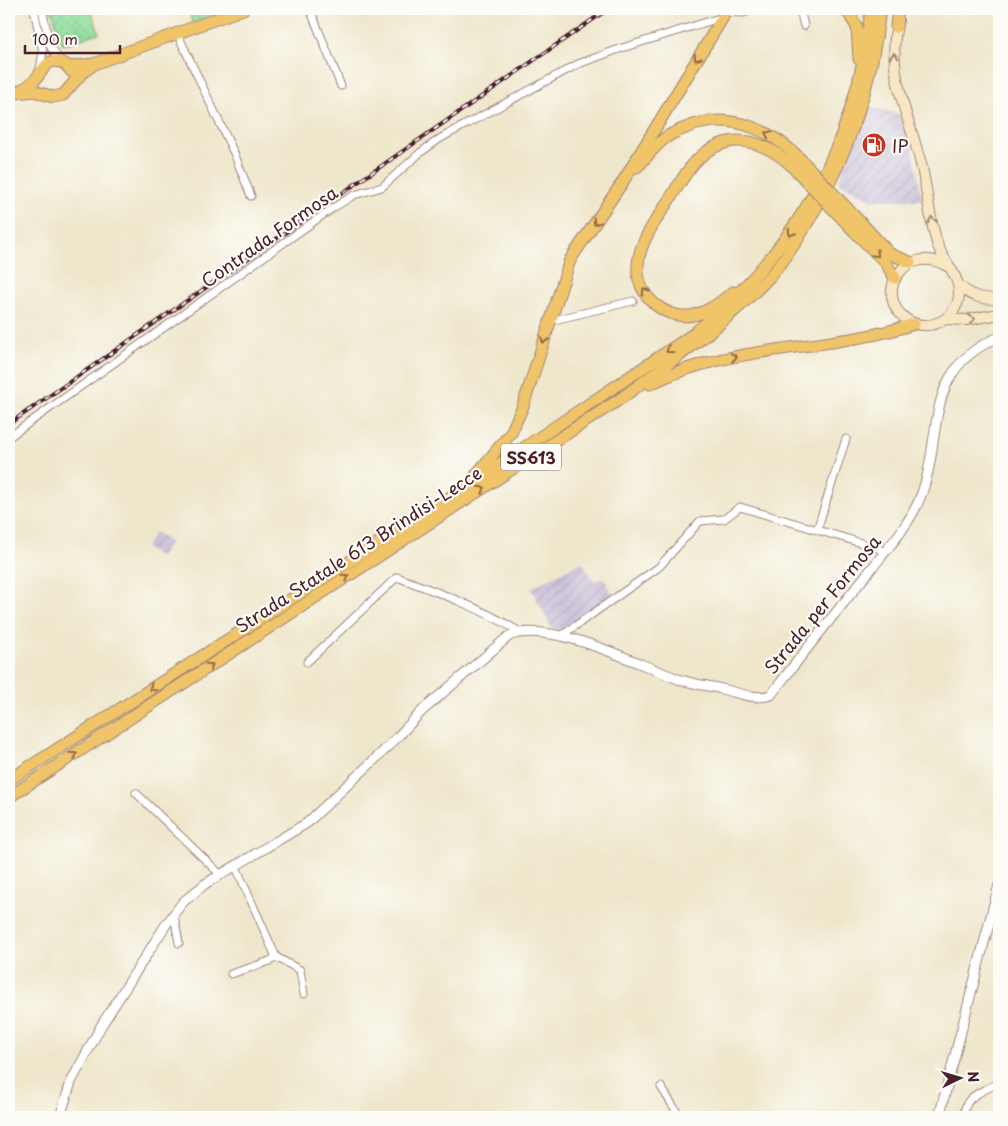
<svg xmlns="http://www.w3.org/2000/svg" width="1008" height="1126" viewBox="0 0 1008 1126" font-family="'Playpen Sans',sans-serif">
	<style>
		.industrial { fill: url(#industrial-furrows) }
		.grass { fill: url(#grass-tufts); stroke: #6c7e63 }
		.park { fill: url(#park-dots); stroke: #6c7e63 }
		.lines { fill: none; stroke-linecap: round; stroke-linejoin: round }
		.minor-casing { stroke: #9c837c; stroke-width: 9 }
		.tertiary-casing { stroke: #9c837c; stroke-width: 11 }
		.secondary-casing { stroke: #9c837c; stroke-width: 12 }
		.primary-casing { stroke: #9c837c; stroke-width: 13 }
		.trunk-casing { stroke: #9c837c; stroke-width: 13 }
		.minor { stroke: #fff; stroke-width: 7 }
		.tertiary { stroke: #fff; stroke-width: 9 }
		.secondary { stroke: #f9e7c3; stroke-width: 10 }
		.primary { stroke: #f0c469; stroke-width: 11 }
		.trunk { stroke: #f0c469; stroke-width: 11 }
		.rail-casing { stroke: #4a1f2b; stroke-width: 4 }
		.rail { stroke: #fdfcf7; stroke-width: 2; stroke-dasharray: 5.5; stroke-linecap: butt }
		.trunk-bridge-casing { stroke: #9c837c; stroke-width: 13; stroke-linecap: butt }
		.trunk-bridge { stroke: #f0c469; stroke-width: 11 }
		.oneway { stroke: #a28377 }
		.oneway2 { stroke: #956947 }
		.labels { text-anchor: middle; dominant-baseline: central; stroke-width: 4.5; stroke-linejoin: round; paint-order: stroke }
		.shield { fill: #fdfcf7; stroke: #806168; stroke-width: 1 }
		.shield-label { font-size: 16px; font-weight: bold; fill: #4a1f2b }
		.poi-label { font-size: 18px; fill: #4a1f2b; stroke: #fdfcf7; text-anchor: start }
		.street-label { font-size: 18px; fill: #4a1f2b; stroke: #fdfcf7 }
	</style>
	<defs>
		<pattern id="industrial-furrows" width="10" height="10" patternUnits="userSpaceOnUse" patternTransform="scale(1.25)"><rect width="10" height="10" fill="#c8bfd8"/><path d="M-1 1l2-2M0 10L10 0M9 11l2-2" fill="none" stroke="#ada4ba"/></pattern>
		<pattern id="grass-tufts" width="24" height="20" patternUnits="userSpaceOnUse" patternTransform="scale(1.25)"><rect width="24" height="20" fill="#8ddc9b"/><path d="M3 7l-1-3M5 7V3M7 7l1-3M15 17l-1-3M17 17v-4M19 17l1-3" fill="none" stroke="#7bbc86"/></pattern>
		<pattern id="park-dots" width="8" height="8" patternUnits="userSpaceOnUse" patternTransform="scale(1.25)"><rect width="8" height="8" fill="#8ddc9b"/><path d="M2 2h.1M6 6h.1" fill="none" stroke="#7bbc86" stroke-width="1.8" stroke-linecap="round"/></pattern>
	</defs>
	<rect width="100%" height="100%" fill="#fdfcf7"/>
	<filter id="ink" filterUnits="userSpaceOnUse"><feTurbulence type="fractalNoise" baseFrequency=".02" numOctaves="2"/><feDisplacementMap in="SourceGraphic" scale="10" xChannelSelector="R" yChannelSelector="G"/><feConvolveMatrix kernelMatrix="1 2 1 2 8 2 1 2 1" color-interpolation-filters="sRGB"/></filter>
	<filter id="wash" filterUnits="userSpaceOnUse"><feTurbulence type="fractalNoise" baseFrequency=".0096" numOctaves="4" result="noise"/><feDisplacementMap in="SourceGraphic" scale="20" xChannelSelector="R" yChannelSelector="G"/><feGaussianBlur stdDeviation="1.12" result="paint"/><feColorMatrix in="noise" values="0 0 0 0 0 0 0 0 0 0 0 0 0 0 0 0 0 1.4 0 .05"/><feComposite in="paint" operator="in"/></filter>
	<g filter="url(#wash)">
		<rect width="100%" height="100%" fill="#efe7cc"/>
		<path class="industrial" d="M868 106 901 115 913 150 922 200H872L838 182Z
			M155 532 170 542 160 558 145 548Z
			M582 562 594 581 604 578 613 595 562 630 552 629 531 588Z"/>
		<path class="grass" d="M200 9H230L193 23 189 13Z"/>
		<path class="park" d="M51 9H91L99 33 63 45Z"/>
	</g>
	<g filter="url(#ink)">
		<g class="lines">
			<defs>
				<path id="minor" d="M9 9H10
					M34 9 43 52 40 69
					M42 9 50 46 61 62
					M310 9 341 86
					M800 9 804 26
					M727 12 743 13 754 9
					M177 33 234 153 251 196
					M550 321 633 301
					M9 437 333 208 354 195 382 187 421 152 441 138 578 64 622 48 723 17
					M817 530 846 439
					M561 636 659 567 700 521 724 519 740 507 878 548 884 552
					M307 662 397 577C440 593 481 608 520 632
					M136 793 221 875
					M236 867 276 957 300 970 304 994
					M174 915 179 943
					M231 974 270 961 276 957
					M661 1087 680 1117
					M965 1117C962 1099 978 1093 992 1086"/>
				<path id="tertiary" d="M60 1117 71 1082 101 1026 167 923 183 902 205 884 307 823 389 746 423 710 509 636C552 619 638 665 681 680 694 684 709 686 722 689 739 693 754 700 771 695 801 656 832 617 863 579 882 555 904 532 917 505 947 441 917 371 999 337
					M939 1117 999 885"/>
				<path id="secondary" d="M898 20C885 71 909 116 921 164 928 191 929 220 938 246 944 262 960 276 959 294 958 320 927 334 906 319 871 293 907 242 947 266
					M958 284C970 297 982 299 999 299
					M945 319 966 320 999 314"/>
				<path id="primary" d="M69 67 94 64 243 9
					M21 90C25 88 30 85 34 81 44 70 47 55 65 64L72 72
					M15 93 34 91 53 97 63 95 82 73 93 65"/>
				<path id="trunk" d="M846 9 857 27 859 59
					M896 27 898 9
					M637 167C646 158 654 147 664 139 671 133 680 130 688 127 733 110 776 132 806 165
					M862 224 890 254 910 262
					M854 231 885 262 895 278
					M733 292C721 302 710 311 694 315 668 321 639 298 638 272 636 247 654 223 667 203 676 190 684 174 695 162 728 127 767 140 797 171
					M650 384C732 343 828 352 914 324
					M476 475 511 433 523 406 570 260 622 183 723 17
					M9 780 461 490 692 335C797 251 857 143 871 9
					M9 797 623 397C675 359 728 322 772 274 788 256 800 236 812 215 850 151 872 83 880 9"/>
			</defs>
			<use href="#minor" class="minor-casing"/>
			<use href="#tertiary" class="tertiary-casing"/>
			<use href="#secondary" class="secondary-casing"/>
			<use href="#primary" class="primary-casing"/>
			<use href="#trunk" class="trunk-casing"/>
			<use href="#minor" class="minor"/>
			<use href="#tertiary" class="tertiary"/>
			<use href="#secondary" class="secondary"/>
			<use href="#primary" class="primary"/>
			<use href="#trunk" class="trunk"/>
			<defs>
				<path id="rail" d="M9 424 608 9"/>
			</defs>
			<use href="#rail" class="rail-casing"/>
			<use href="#rail" class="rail"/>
			<defs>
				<path id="trunk-bridge" d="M806 165 862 224
					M797 171 854 231"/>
			</defs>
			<use href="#trunk-bridge" class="trunk-bridge-casing"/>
			<use href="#trunk-bridge" class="trunk-bridge"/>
		</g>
		<defs><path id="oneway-chevron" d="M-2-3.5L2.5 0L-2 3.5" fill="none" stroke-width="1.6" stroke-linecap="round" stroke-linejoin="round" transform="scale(1.25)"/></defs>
		<g class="oneway">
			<use href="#oneway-chevron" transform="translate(894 56) rotate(-92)"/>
			<use href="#oneway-chevron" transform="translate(932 220) rotate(-99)"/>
			<use href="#oneway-chevron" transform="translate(972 319) rotate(-9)"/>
		</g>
		<g class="oneway2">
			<use href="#oneway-chevron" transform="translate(697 58) rotate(122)"/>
			<use href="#oneway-chevron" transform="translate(768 134) rotate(-151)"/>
			<use href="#oneway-chevron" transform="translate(596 222) rotate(124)"/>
			<use href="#oneway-chevron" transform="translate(791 233) rotate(123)"/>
			<use href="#oneway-chevron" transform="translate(876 254) rotate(45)"/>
			<use href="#oneway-chevron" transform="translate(645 291) rotate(-121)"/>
			<use href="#oneway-chevron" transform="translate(544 340) rotate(109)"/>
			<use href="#oneway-chevron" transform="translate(669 350) rotate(146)"/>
			<use href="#oneway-chevron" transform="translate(734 357) rotate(-9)"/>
			<use href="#oneway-chevron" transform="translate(482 489) rotate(-33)"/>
			<use href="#oneway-chevron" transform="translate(346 577) rotate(-33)"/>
			<use href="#oneway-chevron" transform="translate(210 666) rotate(-33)"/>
			<use href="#oneway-chevron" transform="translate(152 688) rotate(147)"/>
			<use href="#oneway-chevron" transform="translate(74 755) rotate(-33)"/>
		</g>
	</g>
	<defs>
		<symbol id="fuel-disc" viewBox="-11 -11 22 22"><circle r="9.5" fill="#c8321e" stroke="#fdfcf7"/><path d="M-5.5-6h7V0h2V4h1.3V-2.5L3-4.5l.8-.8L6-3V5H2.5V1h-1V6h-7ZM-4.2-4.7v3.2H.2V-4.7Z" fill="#fff"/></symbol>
	</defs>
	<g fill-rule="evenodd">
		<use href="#fuel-disc" x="860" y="131" width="28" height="28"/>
	</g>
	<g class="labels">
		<rect class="shield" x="501" y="443.5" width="60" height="27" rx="4"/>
		<g class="shield-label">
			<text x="531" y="457">SS613</text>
		</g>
		<g class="poi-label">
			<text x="892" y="145">IP</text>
		</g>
		<g class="street-label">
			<text transform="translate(269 236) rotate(-35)">Contrada Formosa</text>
			<text transform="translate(358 549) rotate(-33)">Strada Statale 613 Brindisi-Lecce</text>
			<text transform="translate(822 604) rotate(-51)">Strada per Formosa</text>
		</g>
	</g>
	<rect width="1008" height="1126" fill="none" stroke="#fdfcf7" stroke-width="30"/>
	<g transform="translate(960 1078) rotate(85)" stroke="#fdfcf7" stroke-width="4" paint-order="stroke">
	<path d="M0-4L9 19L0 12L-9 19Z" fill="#4a1f2b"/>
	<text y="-8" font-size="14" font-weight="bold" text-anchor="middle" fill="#4a1f2b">N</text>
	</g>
	<path d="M25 45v8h95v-8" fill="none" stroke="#4a1f2b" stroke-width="2.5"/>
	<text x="32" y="45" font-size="15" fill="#4a1f2b" stroke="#fdfcf7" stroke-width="4" paint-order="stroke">100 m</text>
</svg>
